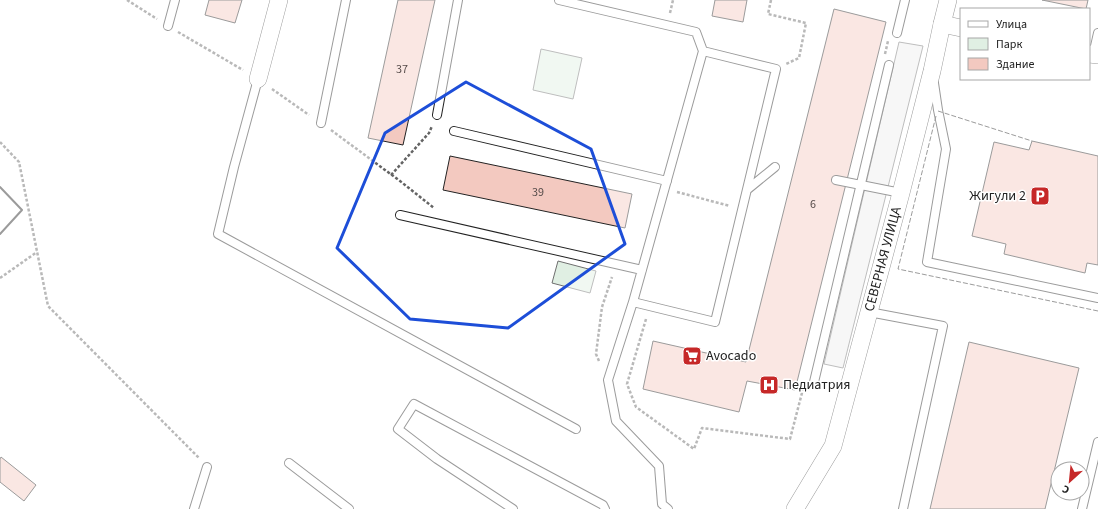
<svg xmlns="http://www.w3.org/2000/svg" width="1098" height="509" viewBox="0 0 1098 509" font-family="'Source Sans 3',sans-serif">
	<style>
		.green { fill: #e0efe3; stroke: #6f6f6f }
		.parking { fill: #ededed; stroke: #6f6f6f }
		.building { fill: #f3c9c0; stroke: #222 }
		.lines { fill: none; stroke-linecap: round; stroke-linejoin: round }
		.service-casing { stroke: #222; stroke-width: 10 }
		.minor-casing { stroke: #222; stroke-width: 18 }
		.path { stroke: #646464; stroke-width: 2.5; stroke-dasharray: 3 2; stroke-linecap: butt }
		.service { stroke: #fff; stroke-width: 8 }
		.minor { stroke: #fff; stroke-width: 17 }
		.fence { stroke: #222; stroke-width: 1; stroke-dasharray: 5 2; stroke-linecap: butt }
		.wall { stroke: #222; stroke-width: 2 }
		.marked { fill: none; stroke: #1d4ed8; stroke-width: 3; stroke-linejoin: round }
		.labels { text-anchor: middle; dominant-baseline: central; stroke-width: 3; stroke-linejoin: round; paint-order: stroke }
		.number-label { font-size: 12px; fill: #564c4a }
		.poi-label { font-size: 14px; fill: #222; stroke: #fff; text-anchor: start }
		.street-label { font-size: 14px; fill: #222; stroke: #fff }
	</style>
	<rect width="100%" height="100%" fill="#fff"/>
	<path class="green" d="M541 49 582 58 573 99 533 90Z
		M558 261 596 271 590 293 552 283Z"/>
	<path class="parking" d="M899 42 923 46 843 368 824 364Z"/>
	<path class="building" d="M209 0H242L235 23 205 15Z
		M398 0H435L403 145 368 138Z
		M715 0H747L743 22 712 16Z
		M1042 0H1088L1086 9Z
		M834 9 886 22 795 390 747 381 739 412 643 389 653 341 746 362Z
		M1032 141 1098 156V265L1087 263 1085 273 1004 254 1006 244 972 236 994 142 1029 150Z
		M450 156 632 194 625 228 443 190Z
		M969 342 1079 368 1045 509H930Z
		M1 457 36 485 24 501 0 482V459Z"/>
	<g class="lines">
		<defs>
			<path id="service" d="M559 0 696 32 703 51 633 302 715 322 776 69 703 51
				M168 26 175 0
				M897 33 905 0
				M1093 55 1098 33
				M258 79 234 167 218 234 576 429
				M934 83 938 110 946 149 927 262 1098 298
				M437 115 458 0
				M321 123 346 0
				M454 131 667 181
				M836 180 901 193
				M748 189 775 167
				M400 215 642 270
				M633 302 608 380 616 421 659 466 662 504 668 509
				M869 312 943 326 903 509
				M814 382 889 65
				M289 463 349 509
				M194 509 207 467
				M513 509 437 459 398 429 414 404 603 505 605 509
				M1082 509 1098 442"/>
			<g id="minor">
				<path d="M942 24 961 28"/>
				<path d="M1089 54 1098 55"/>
				<path d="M258 79 279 0"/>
				<path id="s1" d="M795 509 833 446 901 193 932 71 942 24 948 0"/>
			</g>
		</defs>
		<use href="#service" class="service-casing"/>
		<use href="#minor" class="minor-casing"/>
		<path class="path" d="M127 0 157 19
			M771 0 768 14 806 23 799 58 786 64
			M670 13 673 0
			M178 32 243 70
			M885 54 888 41
			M272 89 309 115
			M331 130 400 181 434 208
			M0 142 19 162 48 306 199 458
			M391 175 429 133 432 126
			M677 192 730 206
			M0 278 37 252
			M646 319 627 384 636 407 694 449 702 428 790 439 803 389
			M599 361 596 354 602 307 612 277"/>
		<use href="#service" class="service"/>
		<use href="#minor" class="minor"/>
		<path class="fence" d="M938 111 1032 141
			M936 116 898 269 1098 311"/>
		<path class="wall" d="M0 187 22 210 0 234"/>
	</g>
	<path d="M0 0H1098V509H0ZM466 82 591 149 625 244 508 328 410 319 337 248 385 133Z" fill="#fff" fill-opacity=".55" fill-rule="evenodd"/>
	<path class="marked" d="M466 82 591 149 625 244 508 328 410 319 337 248 385 133Z"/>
	<defs>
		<symbol id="parking-square" viewBox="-11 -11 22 22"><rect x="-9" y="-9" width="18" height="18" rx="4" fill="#c62828" stroke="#fff"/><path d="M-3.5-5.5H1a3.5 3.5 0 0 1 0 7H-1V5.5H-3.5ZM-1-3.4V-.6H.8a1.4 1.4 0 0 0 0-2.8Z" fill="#fff"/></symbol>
		<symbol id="supermarket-square" viewBox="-11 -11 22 22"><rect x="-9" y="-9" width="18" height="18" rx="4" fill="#c62828" stroke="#fff"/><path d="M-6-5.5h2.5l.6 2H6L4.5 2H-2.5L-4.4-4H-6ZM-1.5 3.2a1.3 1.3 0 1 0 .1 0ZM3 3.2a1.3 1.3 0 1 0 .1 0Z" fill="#fff"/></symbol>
		<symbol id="hospital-square" viewBox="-11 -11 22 22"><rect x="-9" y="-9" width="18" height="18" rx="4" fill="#c62828" stroke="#fff"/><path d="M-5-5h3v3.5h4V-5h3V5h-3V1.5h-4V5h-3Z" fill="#fff"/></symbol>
	</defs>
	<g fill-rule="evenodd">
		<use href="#parking-square" x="1029" y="185" width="22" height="22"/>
		<use href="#supermarket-square" x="681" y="345" width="22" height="22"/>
		<use href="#hospital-square" x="758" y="374" width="22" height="22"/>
	</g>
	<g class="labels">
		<g class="number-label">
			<text x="402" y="69">37</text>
			<text x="538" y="192">39</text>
			<text x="813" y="204">6</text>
		</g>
		<g class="poi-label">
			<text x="1026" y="196" text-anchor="end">Жигули 2</text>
			<text x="706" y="356">Avocado</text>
			<text x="783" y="385">Педиатрия</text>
		</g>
		<g class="street-label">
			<text stroke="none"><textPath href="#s1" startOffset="267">СЕВЕРНАЯ УЛИЦА</textPath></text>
		</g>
	</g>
	<rect x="960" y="8" width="130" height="72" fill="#ffffff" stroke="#a7a7a7"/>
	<rect x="968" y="21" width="20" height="6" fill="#ffffff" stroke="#a7a7a7"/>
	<text x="996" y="28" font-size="12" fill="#222222">Улица</text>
	<rect x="968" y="38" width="20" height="12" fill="#e0efe3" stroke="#a7a7a7"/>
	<text x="996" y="48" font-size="12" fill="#222222">Парк</text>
	<rect x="968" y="58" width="20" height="12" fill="#f3c9c0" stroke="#a7a7a7"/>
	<text x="996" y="68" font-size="12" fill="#222222">Здание</text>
	<g transform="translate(1070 481) rotate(207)"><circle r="19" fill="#ffffff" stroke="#a7a7a7"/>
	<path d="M0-3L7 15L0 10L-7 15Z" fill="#c62828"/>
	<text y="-6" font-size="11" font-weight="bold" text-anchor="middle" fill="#222222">С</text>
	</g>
</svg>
